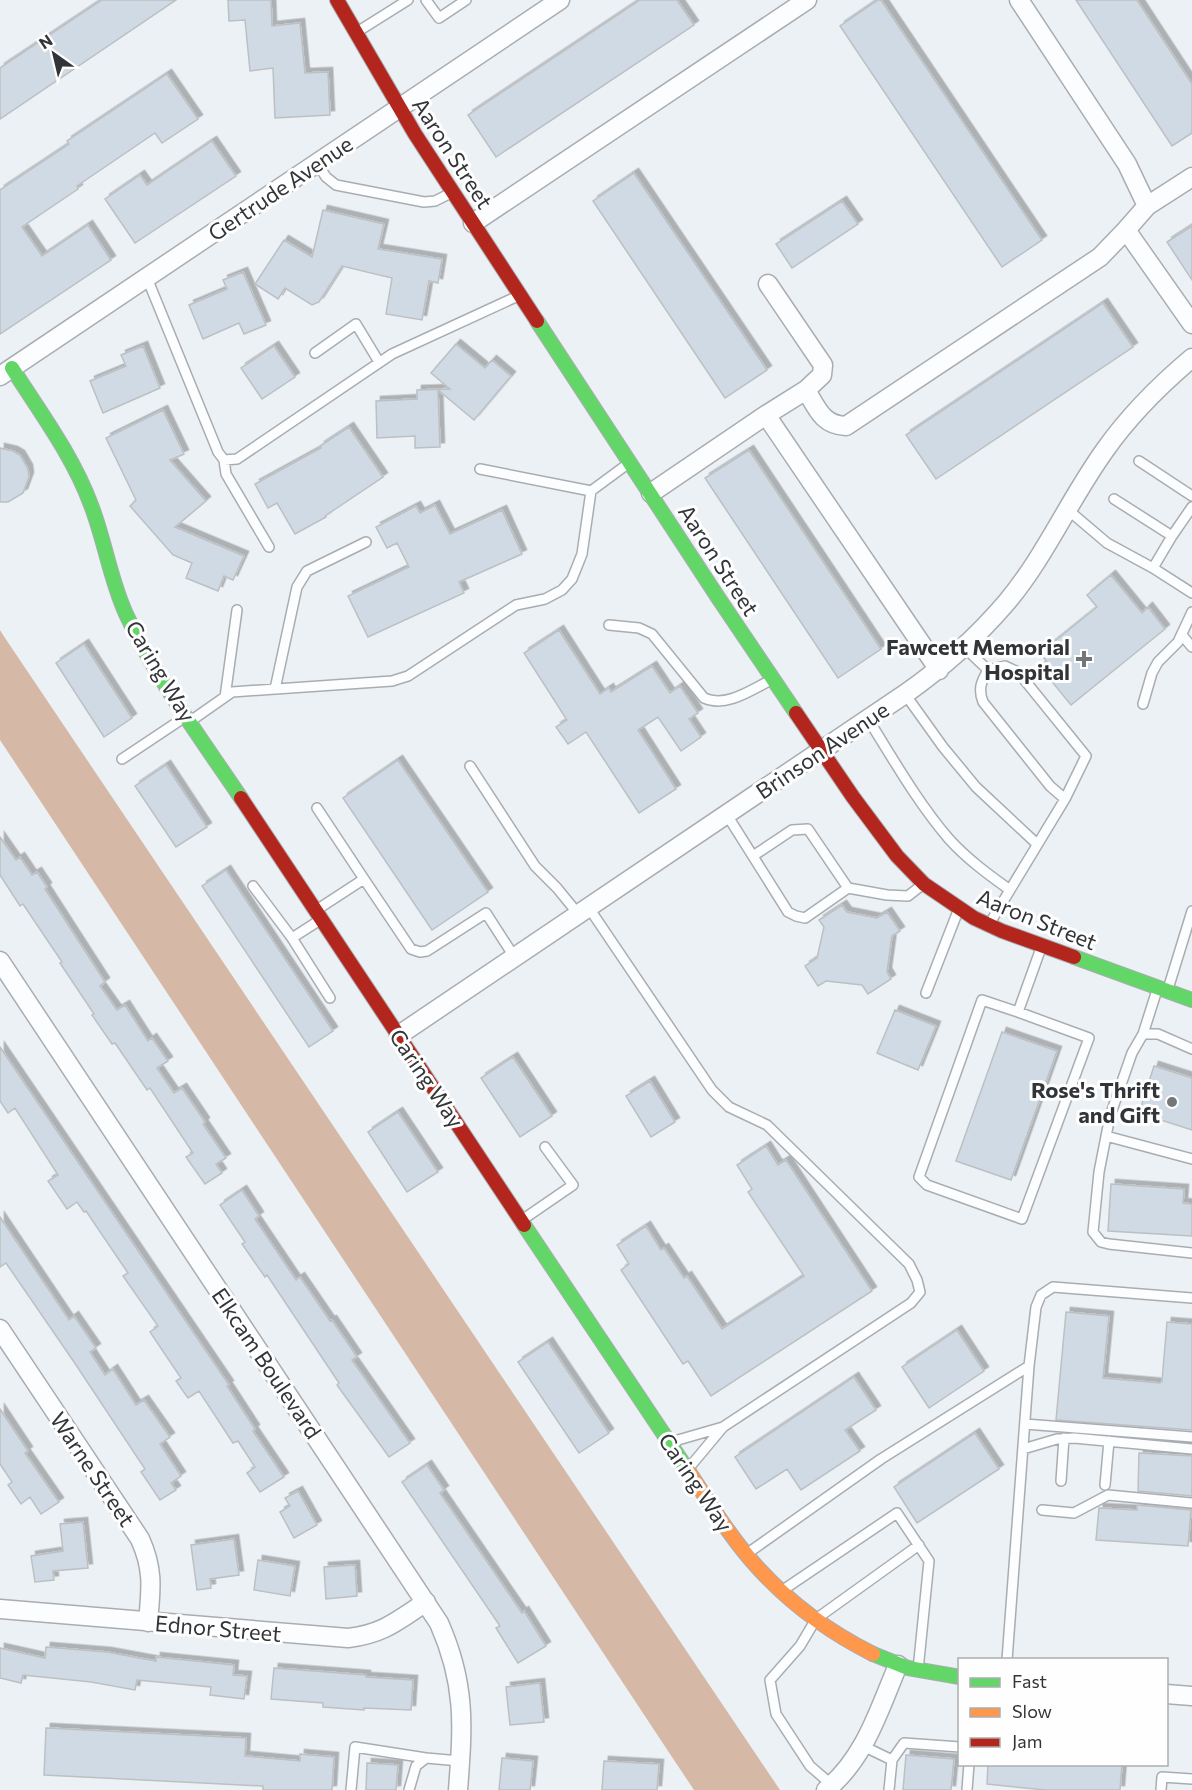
<svg xmlns="http://www.w3.org/2000/svg" width="1192" height="1790" viewBox="0 0 1192 1790" font-family="Commissioner,sans-serif">
	<style>
		.water { fill: #d6b8a6 }
		.building { fill: #d0dae4; stroke: #bcc0c3; stroke-width: 1.5; filter: url(#shadow) }
		.lines { fill: none; stroke-linecap: round; stroke-linejoin: round }
		.lane-casing { stroke: #a9adb1; stroke-width: 12 }
		.street-casing { stroke: #a9adb1; stroke-width: 21 }
		.fast-casing { stroke: #a9adb1; stroke-width: 16 }
		.slow-casing { stroke: #a9adb1; stroke-width: 16 }
		.jam-casing { stroke: #a9adb1; stroke-width: 16 }
		.lane { stroke: #fcfdfe; stroke-width: 9 }
		.street { stroke: #fcfdfe; stroke-width: 18 }
		.fast { stroke: #63d668; stroke-width: 14 }
		.slow { stroke: #ff974d; stroke-width: 14 }
		.jam { stroke: #b3261e; stroke-width: 14 }
		.poi-dot { fill: #73777a; stroke: #fefefe; stroke-width: 2 }
		.labels { text-anchor: middle; dominant-baseline: central; stroke-width: 6; stroke-linejoin: round; paint-order: stroke }
		.street-label { font-size: 22px; fill: #323538; stroke: #fefefe }
		.poi-label { font-size: 22px; font-weight: bold; fill: #323538; stroke: #fefefe; text-anchor: end }
	</style>
	<defs>
		<filter id="shadow"><feDropShadow dx="4.5" dy="-4.5" stdDeviation="0" flood-color="#0004"/></filter>
	</defs>
	<rect width="100%" height="100%" fill="#ecf1f6"/>
	<path class="water" d="M0 630 5 638 780 1790H694L670 1754 0 740Z"/>
	<path class="building" d="M102 0H176L0 119V68Z
		M228 0H271L272 26 300 23 305 73 328 72 330 115 275 118 273 68 250 71 245 20 229 21Z
		M640 0H677L694 25 496 157 468 115Z
		M878 0H881L1042 240 1002 267 840 26Z
		M1076 0H1137L1192 84V133L1172 146Z
		M167 74 198 119 162 143 155 133 77 186 78 189 22 227 42 256 88 225 111 260 0 334V190L69 144 67 141Z
		M212 141 236 176 135 243 105 199 140 175 147 185Z
		M634 173 767 370 725 398 593 201Z
		M842 201 858 224 792 268 776 244Z
		M323 210 384 224 378 249 442 259 438 283 429 281 422 320 386 314 392 278 342 266 319 302 312 305 285 288 278 299 255 284 284 240 312 257Z
		M1192 226V280L1167 242Z
		M243 272 266 325 244 334 239 323 203 339 189 305 227 289 223 280Z
		M1103 303 1133 347 936 479 906 435Z
		M456 344 485 368 492 360 511 376 474 420 438 390 440 447 415 448V436L377 438 376 401 417 399V390L450 389 431 373Z
		M143 346 160 388 103 413 90 381 126 366 121 355Z
		M274 346 295 377 262 399 241 368Z
		M163 410 184 454 170 460 206 501 175 527 244 556 233 580 224 576 218 591 186 578 192 563 173 555 130 506 136 500 106 438Z
		M349 427 383 477 325 516 326 517 295 534 277 503 268 508 255 484 321 448 320 446Z
		M0 448 13 451 20 455 28 469 29 477 23 493 8 502H0Z
		M749 450 881 649 838 678 705 478Z
		M435 505 450 534 502 510 522 554 459 582 464 593 368 637 348 596 409 567 397 543 387 548 376 527 416 506 420 513Z
		M1111 575 1142 613 1148 607 1165 629 1071 705 1040 667 1047 662 1040 653 1097 607 1087 595Z
		M559 630 600 694 609 688 611 692 652 666 670 693 680 686 698 713 689 719 701 737 681 751 658 717 638 730 676 789 639 813 586 732 568 744 556 727 567 720 524 653Z
		M84 644 132 718 104 737 56 663Z
		M398 760 488 892 432 930 343 798Z
		M166 765 207 827 176 847 135 786Z
		M0 837 16 860 20 857 32 875 37 872 47 887 45 889 105 982 100 986 117 1010 125 1005 148 1041 152 1038 168 1061 157 1068 174 1093 182 1088 205 1122 203 1124 226 1158 216 1164 222 1173 205 1184 186 1157 193 1153 150 1088 147 1090 115 1043 112 1044 92 1015 94 1014 60 963 62 962 23 904 20 906 0 875Z
		M226 870 333 1031 309 1047 202 886Z
		M842 905 847 912 877 918 887 912 900 931 892 936 887 972 891 979 868 994 862 985 826 981 818 986 805 966 817 958 824 927 819 920Z
		M895 1010 936 1026 918 1070 877 1053Z
		M1002 1032 1057 1051 1011 1180 956 1161Z
		M0 1047 229 1385 227 1386 255 1429 253 1431 284 1477 260 1492 247 1473 255 1467 238 1441 233 1443 199 1391 188 1398 176 1381 181 1378 150 1332 158 1326 123 1276 128 1273 86 1211 84 1212 77 1202 67 1209 48 1181 58 1175 15 1108 8 1113 0 1101Z
		M513 1057 552 1116 520 1137 481 1078Z
		M1154 1066 1192 1078V1130L1139 1113Z
		M650 1081 675 1122 651 1137 626 1096Z
		M398 1112 438 1172 407 1192 368 1132Z
		M766 1146 778 1165 786 1160 872 1291 711 1396 688 1361 683 1364 621 1270 629 1264 617 1245 646 1226 661 1250 664 1248 684 1278 687 1276 722 1329 804 1276 748 1192 752 1189 737 1165Z
		M1111 1184 1184 1189 1183 1203 1192 1204V1236L1108 1231Z
		M242 1190 259 1216 255 1219 296 1280 300 1277 330 1321 332 1320 357 1357 352 1360 410 1443 389 1457 337 1385 339 1383 267 1275 265 1277 242 1244 245 1242 220 1205Z
		M0 1217 69 1320 74 1316 96 1348 90 1352 105 1375 113 1369 136 1405 144 1400 170 1437 160 1444 181 1476 171 1483 176 1490 160 1500 141 1472 145 1469 74 1362 6 1263 0 1267Z
		M1066 1312 1109 1316 1103 1378 1160 1383 1162 1381 1167 1322 1192 1324V1430L1056 1420Z
		M957 1330 984 1371 929 1408 902 1367Z
		M548 1342 609 1433 579 1453 518 1362Z
		M854 1377 876 1410 845 1430 860 1451 801 1490 787 1469 756 1489 735 1457Z
		M0 1409 28 1451 25 1453 59 1502 41 1514 30 1497 21 1504 8 1485 12 1482 0 1464Z
		M975 1433 999 1469 917 1523 894 1487Z
		M1139 1453 1192 1456V1496L1138 1491Z
		M427 1465 444 1490 440 1493 522 1613 524 1611 546 1646 518 1663 496 1628 500 1626 402 1482Z
		M298 1491 317 1525 294 1538 280 1512 290 1506 285 1498Z
		M1137 1505 1191 1510 1188 1546 1096 1540 1099 1508 1137 1510Z
		M83 1522 88 1568 53 1571 54 1580 35 1582 31 1556 63 1551 60 1524Z
		M234 1539 239 1575 210 1579 211 1588 197 1590 191 1545Z
		M258 1560 295 1566 290 1596 254 1590Z
		M355 1565 357 1596 326 1599 324 1567Z
		M46 1647 107 1652 156 1661V1657L234 1665 233 1675 247 1676 244 1699 210 1695 211 1687 137 1680 135 1690 91 1682 23 1675 21 1683 0 1678V1648L45 1658Z
		M274 1668 366 1675V1677L413 1680 411 1710 364 1708V1710L323 1707V1703L271 1699Z
		M540 1683 544 1722 510 1725 506 1687Z
		M46 1728 246 1738 245 1756 300 1761V1754L334 1757 332 1790H263V1786L44 1775Z
		M906 1755 954 1759 951 1790H903Z
		M502 1758 533 1761 530 1790H499Z
		M604 1761 659 1764 657 1790H602Z
		M367 1763 398 1765 396 1790H366Z
		M988 1764H1122L1120 1790H1045L987 1784Z"/>
	<g class="lines">
		<defs>
			<path id="lane" d="M426 0 439 18 466 0
				M357 32 408 0
				M317 163 326 177 336 185 424 202 435 201 451 193
				M147 278 218 452 224 460 237 459 392 354 518 296
				M315 353 356 324 379 362
				M224 460 226 474 269 547
				M1139 461 1192 496
				M480 469 591 491
				M1114 499 1172 536 1153 568
				M1067 509 1107 543 1153 568 1192 593
				M1172 536 1192 507
				M609 625 639 628 652 634 704 698C726 708 751 690 771 680
				M1182 635 1192 647
				M964 647 988 670
				M275 689 297 587 307 571 366 542
				M905 694 943 747 976 787 1037 844
				M225 697 237 610
				M1143 704 1152 673 1158 662 1178 642 1192 612
				M868 719C893 759 918 803 949 839 967 859 989 875 1010 890
				M192 720 232 692 392 681 408 676 516 605 545 599 562 590 572 579 582 554 591 491 629 463
				M122 759 185 717
				M470 766 535 866 557 888 579 915
				M317 808 364 879
				M727 815 788 912 796 916 805 918 848 888 808 829 792 830 753 856
				M253 886 292 938 330 998
				M848 888 887 895 908 896 922 885
				M589 908 712 1090 729 1107 767 1125 909 1264 917 1280 920 1292 911 1303 723 1427 671 1442
				M318 909 364 879 411 949 420 952 427 951 486 913 515 958
				M990 923 1065 799 1086 756 1018 672 1005 666 988 670C981 682 978 689 983 702L1050 786 1065 799
				M292 938 320 920
				M1168 989 1192 911
				M1157 990 1143 1034 1132 1053 1110 1116 1099 1172 1093 1232 1101 1242 1109 1244 1192 1253
				M926 993 958 911
				M1018 1012 1089 1038 1022 1219 927 1185 919 1177 982 1000 1018 1012 1041 948
				M1143 1034H1158L1192 1049
				M1106 1136 1192 1159
				M522 1220 573 1185 545 1147
				M1025 1424 1192 1437
				M1023 1449 1057 1439 1074 1438 1192 1449
				M688 1469 723 1427
				M1061 1481 1064 1438
				M1105 1485 1109 1441
				M1042 1510 1074 1513 1108 1495 1192 1503
				M748 1553 881 1459 1029 1366
				M783 1590 897 1513 929 1561 918 1670
				M1007 1660 1029 1366 1036 1307 1041 1295 1053 1287 1192 1298
				M863 1746 892 1760
				M832 1785 810 1766 776 1714 770 1680 800 1646 816 1619 919 1545
				M351 1790 355 1747 426 1758
				M409 1790 416 1766 426 1758 460 1761
				M889 1790 892 1760 904 1743 960 1747
				M967 1790 969 1764
				M1161 1790 1162 1777 1192 1779"/>
			<path id="street" d="M1019 0 1127 164 1147 206 1126 230 1192 324
				M1147 206 1192 177
				M473 223 807 0
				M768 284 823 365 822 375 806 390
				M0 376 560 0
				M766 415 806 390C817 408 822 425 846 426L1100 257 1126 230
				M651 493 766 415 939 670
				M0 961 439 1623C466 1684 463 1725 458 1790
				M399 1035 905 694C942 668 976 638 1006 603 1045 557 1069 500 1105 450 1129 416 1160 385 1192 358
				M0 1329 140 1539C154 1570 151 1589 148 1622
				M0 1609 348 1638C383 1634 397 1621 426 1602
				M1166 1694 1192 1696
				M826 1790C865 1758 879 1710 898 1665"/>
			<path id="fast" d="M537 321 719 599 796 713
				M12 368C40 412 73 456 91 505 105 541 110 579 126 614 155 677 202 740 241 798
				M1074 957 1192 1000
				M524 1225 689 1472
				M873 1654 908 1668 960 1677"/>
			<path id="slow" d="M689 1472C711 1505 732 1540 759 1569 791 1604 831 1633 873 1654"/>
			<path id="jam" d="M337 0 415 134 537 321
				M796 713 853 797 897 856 924 884 974 918 1002 931 1074 957
				M241 798 524 1225"/>
		</defs>
		<use href="#lane" class="lane-casing"/>
		<use href="#street" class="street-casing"/>
		<use href="#fast" class="fast-casing"/>
		<use href="#slow" class="slow-casing"/>
		<use href="#jam" class="jam-casing"/>
		<use href="#lane" class="lane"/>
		<use href="#street" class="street"/>
		<use href="#fast" class="fast"/>
		<use href="#slow" class="slow"/>
		<use href="#jam" class="jam"/>
	</g>
	<g class="poi-dot">
		<path d="M1081 650h6v6h6v6h-6v6h-6v-6h-6v-6h6z"/>
		<circle cx="1172" cy="1102" r="6"/>
	</g>
	<g class="labels">
		<g class="street-label">
			<text transform="translate(453 153) rotate(57)">Aaron Street</text>
			<text transform="translate(280 188) rotate(-34)">Gertrude Avenue</text>
			<text transform="translate(719 560) rotate(57)">Aaron Street</text>
			<text transform="translate(161 671) rotate(59)">Caring Way</text>
			<text transform="translate(822 750) rotate(-34)">Brinson Avenue</text>
			<text transform="translate(1037 919) rotate(22)">Aaron Street</text>
			<text transform="translate(427 1078) rotate(56)">Caring Way</text>
			<text transform="translate(267 1363) rotate(56)">Elkcam Boulevard</text>
			<text transform="translate(93 1469) rotate(56)">Warne Street</text>
			<text transform="translate(696 1482) rotate(56)">Caring Way</text>
			<text transform="translate(218 1628) rotate(5)">Ednor Street</text>
		</g>
		<g class="poi-label">
			<text x="1070" y="646">Fawcett Memorial<tspan x="1070" dy="25">Hospital</tspan></text>
			<text x="1160" y="1089">Rose's Thrift<tspan x="1160" dy="25">and Gift</tspan></text>
		</g>
	</g>
	<rect x="958" y="1658" width="210" height="108" fill="#fefefe" stroke="#acaeaf" stroke-width="1.5"/>
	<rect x="970" y="1678" width="30" height="9" fill="#63d668" stroke="#acaeaf" stroke-width="1.5"/>
	<text x="1012" y="1688" font-size="18" fill="#323538">Fast</text>
	<rect x="970" y="1708" width="30" height="9" fill="#ff974d" stroke="#acaeaf" stroke-width="1.5"/>
	<text x="1012" y="1718" font-size="18" fill="#323538">Slow</text>
	<rect x="970" y="1738" width="30" height="9" fill="#b3261e" stroke="#acaeaf" stroke-width="1.5"/>
	<text x="1012" y="1748" font-size="18" fill="#323538">Jam</text>
	<g transform="translate(54 54) rotate(326)" stroke="#fefefe" stroke-width="4.5" paint-order="stroke">
	<path d="M0-4.5L10 22L0 15L-10 22Z" fill="#323538"/>
	<text y="-9" font-size="16" font-weight="bold" text-anchor="middle" fill="#323538">N</text>
	</g>
</svg>
